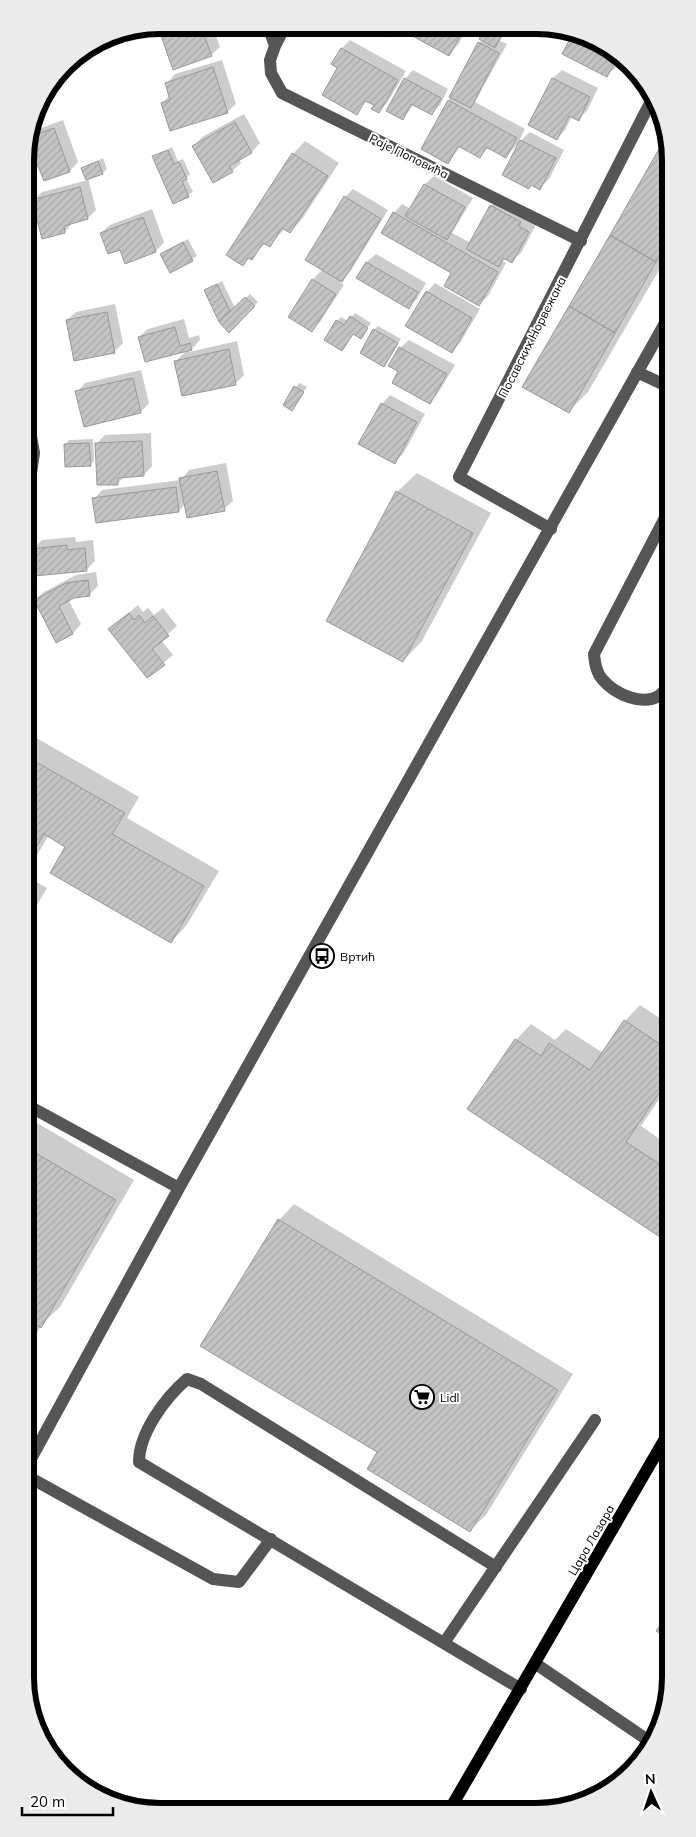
<svg xmlns="http://www.w3.org/2000/svg" width="696" height="1837" viewBox="0 0 696 1837" font-family="Mulish,sans-serif">
	<style>
		.shadow { fill: #0003 }
		.building { fill: url(#building-hatch); stroke: #999 }
		.lines { fill: none; stroke-linecap: round; stroke-linejoin: round }
		.minor { stroke: #555; stroke-width: 12 }
		.major { stroke: #000; stroke-width: 12 }
		.labels { text-anchor: middle; dominant-baseline: central; stroke-width: 4; stroke-linejoin: round; paint-order: stroke }
		.street-label { font-size: 12px; fill: #000; stroke: #fff }
		.poi-label { font-size: 12px; fill: #000; stroke: #fff; text-anchor: start }
		.rim { fill: none; stroke: #000; stroke-width: 6 }
	</style>
	<defs>
		<pattern id="building-hatch" width="6" height="6" patternUnits="userSpaceOnUse" patternTransform="scale(1.25)"><rect width="6" height="6" fill="#c4c4c4"/><path d="M-1 1l2-2M0 6l6-6M5 7l2-2" fill="none" stroke="#a7a7a7"/></pattern>
	</defs>
	<rect width="100%" height="100%" fill="#fff"/>
	<path class="shadow" d="M161 25H212L220 47 211 55 159 27Z
		M373 26 468 27 458 45 449 54 399 28 391 36Z
		M486 27H509L500 41 507 44 475 102 525 129 518 143 530 132 564 150 549 179 540 188 532 184 529 188 518 144 506 156 489 147 480 157 461 146 448 162 449 100 482 39Z
		M574 33 620 58 616 67 607 75 564 53Z
		M350 40 406 71 387 103 379 111 375 105 367 100 356 113 339 67 333 64 342 48Z
		M222 60 236 104 227 112 162 103 170 95 167 83 175 74Z
		M413 70 448 89 440 105 431 114 414 104 403 119 405 79Z
		M562 70 598 88 587 111 578 119 572 116 565 130 557 139 530 125 553 78Z
		M48 88 52 94 38 103 39 100Z
		M244 114 260 143 252 152 239 159 241 163 232 171 194 146 202 137Z
		M63 120 78 162 70 171 45 180 39 164 28 168 25 160 30 132Z
		M305 141 339 163 302 219 290 232 285 228 269 246 266 243 243 264 293 154Z
		M668 142 669 253 588 392 569 411 660 150Z
		M172 147 178 161 183 159 190 174 186 178 193 192 174 202 154 157Z
		M103 158 107 169 103 173 88 178 96 210 88 218 73 222 65 232 34 200 42 192 88 180 83 168Z
		M434 176 473 198 452 233 471 243 491 206 499 198 537 223 521 253 512 261 506 258 503 261 506 263 488 296 479 304 452 273 394 213 402 204 411 209 425 184Z
		M353 189 388 210 350 272 340 282 344 285 320 322 312 330 290 316 313 279 323 269 345 197Z
		M152 209 164 242 156 251 126 262 120 248 101 233 110 225Z
		M188 239 197 256 170 272 161 254Z
		M376 254 426 283 417 299 409 307 358 278 367 262Z
		M222 281 235 308 250 294 258 302 229 331 220 322 205 291Z
		M435 283 480 309 460 343 451 352 427 292Z
		M115 304 123 343 114 352 67 320 76 312Z
		M355 313 371 323 361 337 354 333 342 349 337 321 341 317 348 321Z
		M184 319 189 338 199 335 200 340 189 352 237 341 244 375 235 384 176 361 187 350 139 337 148 329Z
		M378 326 401 339 384 365 374 330Z
		M409 340 455 365 438 393 430 402 400 348Z
		M141 370 149 403 141 412 77 392 85 383Z
		M299 383 307 387 292 409 284 404Z
		M390 395 425 414 403 454 395 462 382 404Z
		M151 433 152 466 144 475 125 476 117 484 96 444 105 435Z
		M93 439 94 461 90 465 65 445 69 440Z
		M226 463 233 501 224 509 185 504 179 511 94 499 102 490 181 480 189 470Z
		M417 473 491 513 422 641 403 661 397 492Z
		M75 537 76 542 93 540 95 561 86 570 33 549 42 540Z
		M96 572 98 586 90 594 68 599 81 624 73 633 57 641 35 600 44 592 76 575Z
		M138 605 143 612 148 608 154 615 163 608 177 626 161 640 173 655 147 676 110 629Z
		M26 732 139 797 127 818 219 871 186 926 171 942 67 846 49 835 26 873Z
		M26 876 47 888 26 923Z
		M640 1005 670 1025V1083L641 1126 670 1146V1230L662 1237 516 1040 531 1024 555 1040 566 1029 603 1053 625 1021Z
		M27 1117 134 1180 60 1307 41 1325 27 1355V1345L30 1344 27 1342V1236L30 1232 27 1230Z
		M294 1204 573 1374 486 1515 470 1530 378 1452 279 1220Z"/>
	<path class="building" d="M163 25H200L212 56 173 70 158 27Z
		M370 26 460 27 464 29 449 56 396 27 391 37Z
		M485 27H506L495 48 479 39Z
		M553 28H563L572 32 569 37Z
		M573 33 618 57 607 77 562 54Z
		M478 42 499 53 471 108 449 97Z
		M341 48 398 80 379 113 371 109 374 105 365 101 357 115 322 95 337 68 331 64Z
		M213 67 228 113 170 131 161 103 170 100 165 83Z
		M404 78 441 98 432 115 411 104 403 120 386 111Z
		M552 78 590 97 579 121 569 116 557 140 528 125Z
		M45 92 48 99 38 104 39 100Z
		M448 100 517 138 506 158 486 147 480 158 458 146 448 164 421 149Z
		M235 122 252 153 229 166 233 172 213 183 192 146Z
		M54 128 70 172 44 181 38 166 28 170 25 150 29 137Z
		M520 140 556 158 540 190 531 185 529 189 502 175Z
		M659 149 668 155 669 241 656 262 610 235Z
		M168 150 174 164 179 162 187 179 182 181 189 197 173 204 152 156Z
		M292 153 328 176 290 233 282 228 270 247 263 243 252 260 248 258 243 266 226 255Z
		M98 161 103 174 86 180 81 168Z
		M424 184 465 207 447 240 405 216Z
		M80 187 88 219 64 226 65 233 42 239 32 200Z
		M344 196 381 219 342 282 305 260Z
		M490 205 521 222 519 226 529 232 512 263 503 258 499 267 466 249Z
		M393 212 498 272 479 306 444 286 451 273 381 233Z
		M143 217 156 252 125 264 120 250 108 254 100 233Z
		M610 235 656 262 615 333 569 306Z
		M183 242 193 261 170 273 160 254Z
		M366 262 418 292 409 309 356 278Z
		M312 279 336 294 312 332 288 317Z
		M217 284 230 311 219 322 204 290Z
		M426 291 472 318 452 353 405 326Z
		M245 297 255 306 229 333 219 322Z
		M569 306 615 333 569 413 522 387Z
		M107 312 115 353 74 361 66 320Z
		M350 316 368 328 361 339 353 334 342 351 324 340 336 320 344 325Z
		M175 327 180 346 190 343 192 350 145 362 138 337Z
		M373 329 398 343 384 367 360 353Z
		M399 347 447 374 430 404 392 383 398 371 388 366Z
		M229 349 236 385 182 396 174 361Z
		M133 378 141 413 84 427 75 391Z
		M294 386 304 392 292 411 283 405Z
		M381 403 417 422 395 464 358 444Z
		M142 441 144 476 118 478V485H97L95 443Z
		M89 443 91 466 65 467 64 444Z
		M217 471 225 511 187 518 179 478Z
		M176 487 179 512 96 523 92 498Z
		M396 491 473 533 403 662 326 621Z
		M67 545V550L85 548 87 571 34 576 32 549Z
		M88 580 90 596 74 598 59 606 73 634 56 643 34 600 66 583Z
		M129 613 134 620 139 615 145 623 153 616 169 636 152 649 165 665 147 678 108 629Z
		M26 756 125 813 112 834 204 886 171 943 50 873 65 847 44 834 26 864Z
		M26 900 33 904 26 914Z
		M624 1020 670 1051V1077L626 1142 670 1171V1228L663 1239 467 1109 515 1039 541 1056 549 1043 590 1070Z
		M27 1148 116 1200 41 1328 27 1320Z
		M278 1219 558 1390 470 1532 367 1469 377 1452 200 1346Z
		M671 1610V1641L656 1631Z"/>
	<g class="lines">
		<path class="minor" d="M268 26 275 46 270 60 271 73 282 93 581 241
			M275 46 285 26
			M637 372 669 387
			M26 408 34 453 26 508
			M669 510 594 654C595 663 596 673 603 680 615 694 643 707 660 695 664 692 666 687 669 683
			M551 529 459 477 651 101
			M27 1105 179 1188
			M27 1466 179 1188 669 316
			M27 1476 213 1579 239 1582 271 1539
			M496 1567 201 1384 187 1379C165 1398 139 1433 139 1462L521 1689
			M444 1643 595 1420
			M536 1664 652 1743"/>
		<path class="major" d="M450 1809 670 1430"/>
	</g>
	<defs>
		<symbol id="bus-ring" viewBox="-11 -11 22 22"><circle r="9.5" fill="#fff" stroke="#000" stroke-width="1.5"/><path d="M-5-6H5V4H4V6H2V4H-2V6H-4V4H-5ZM-3.5-4V0h7V-4ZM-3.5 1.2v1.5H-2V1.2ZM2 1.2v1.5H3.5V1.2Z" fill="#000"/></symbol>
		<symbol id="supermarket-ring" viewBox="-11 -11 22 22"><circle r="9.5" fill="#fff" stroke="#000" stroke-width="1.5"/><path d="M-6-5.5h2.5l.6 2H6L4.5 2H-2.5L-4.4-4H-6ZM-1.5 3.2a1.3 1.3 0 1 0 .1 0ZM3 3.2a1.3 1.3 0 1 0 .1 0Z" fill="#000"/></symbol>
	</defs>
	<g fill-rule="evenodd">
		<use href="#bus-ring" x="308" y="942" width="28" height="28"/>
		<use href="#supermarket-ring" x="408" y="1383" width="28" height="28"/>
	</g>
	<g class="labels">
		<g class="street-label">
			<text transform="translate(409 156) rotate(26)">Раје Поповића</text>
			<text transform="translate(532 337) rotate(-63)">Посавских Норвежана</text>
			<text transform="translate(591 1540) rotate(-60)">Цара Лазара</text>
		</g>
		<g class="poi-label">
			<text x="340" y="956">Вртић</text>
			<text x="440" y="1397">Lidl</text>
		</g>
	</g>
	<path d="M0 0H696V1837H0ZM160 34H536A126 126 0 0 1 662 160V1677A126 126 0 0 1 536 1803H160A126 126 0 0 1 34 1677V160A126 126 0 0 1 160 34Z" fill="#ebebeb" fill-rule="evenodd"/>
	<path class="rim" d="M160 34H536A126 126 0 0 1 662 160V1677A126 126 0 0 1 536 1803H160A126 126 0 0 1 34 1677V160A126 126 0 0 1 160 34Z"/>
	<g transform="translate(651 1792) rotate(357)" stroke="#ffffff" stroke-width="4" paint-order="stroke">
	<path d="M0-4L9 19L0 12L-9 19Z" fill="#000000"/>
	<text y="-8" font-size="14" font-weight="bold" text-anchor="middle" fill="#000000">N</text>
	</g>
	<path d="M22 1807v8h91v-8" fill="none" stroke="#000000" stroke-width="2.5"/>
	<text x="30" y="1807" font-size="15" fill="#000000" stroke="#ffffff" stroke-width="4" paint-order="stroke">20 m</text>
</svg>
